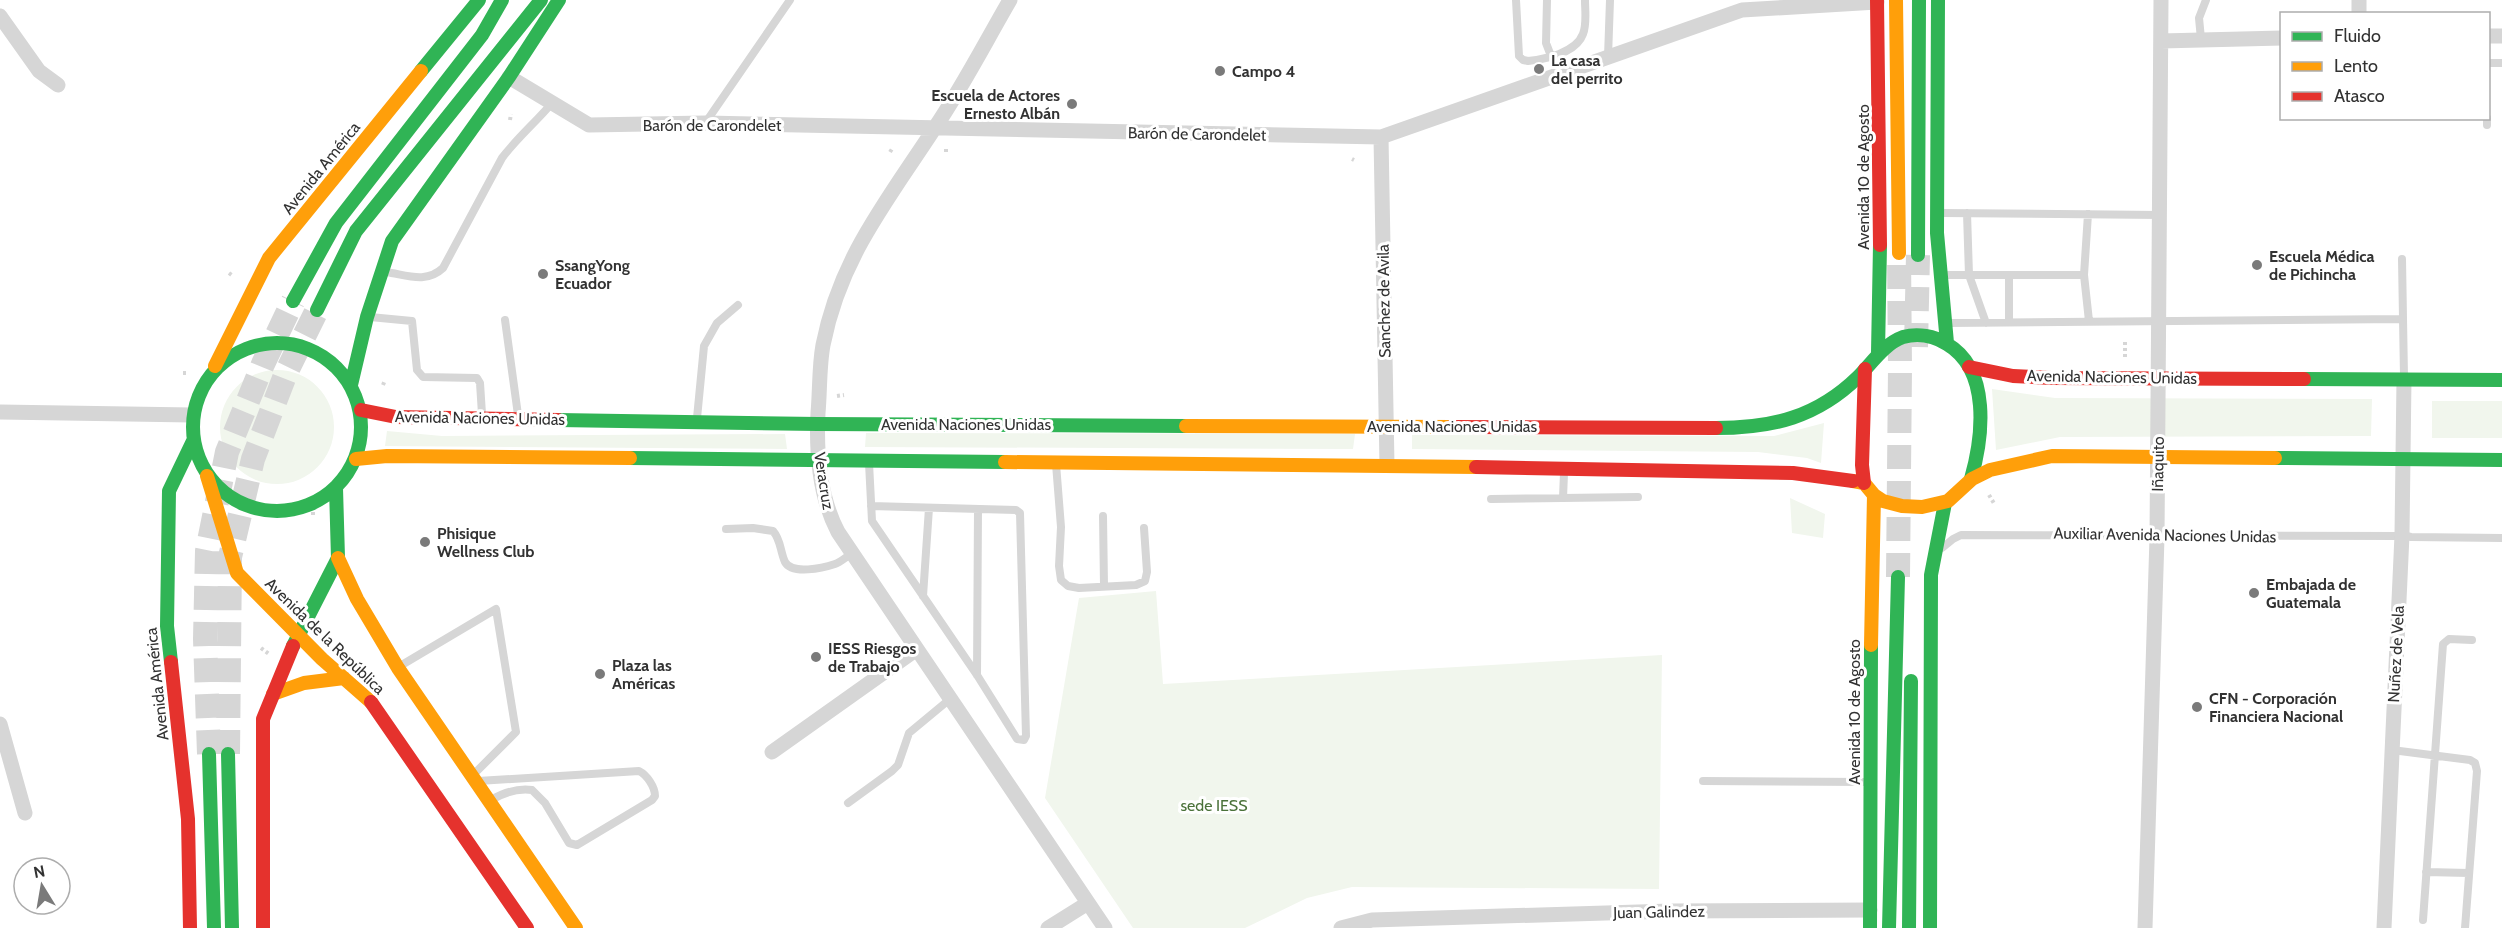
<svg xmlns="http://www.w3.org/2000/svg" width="2502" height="928" viewBox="0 0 2502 928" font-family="Cabin,sans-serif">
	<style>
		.green { fill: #f1f6ed }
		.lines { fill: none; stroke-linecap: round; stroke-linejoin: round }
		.primary-tunnel { stroke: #d6d6d6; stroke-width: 24; stroke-dasharray: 24 12; stroke-linecap: butt }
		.path { stroke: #d6d6d6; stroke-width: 4; stroke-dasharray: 3 3; stroke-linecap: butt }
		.lane { stroke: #d6d6d6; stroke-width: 8 }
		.street { stroke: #d6d6d6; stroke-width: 15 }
		.fast { stroke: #30b455; stroke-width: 14 }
		.slow { stroke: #ff9f0a; stroke-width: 14 }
		.jam { stroke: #e5322d; stroke-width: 14 }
		.poi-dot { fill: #7a7a7a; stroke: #fff; stroke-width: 2 }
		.labels { text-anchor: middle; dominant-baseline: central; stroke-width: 6; stroke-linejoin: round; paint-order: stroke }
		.poi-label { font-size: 16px; font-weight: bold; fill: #323232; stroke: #fff; text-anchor: start }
		.street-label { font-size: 16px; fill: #323232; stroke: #fff }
		.park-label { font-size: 16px; fill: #4b723a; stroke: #fff }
	</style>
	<rect width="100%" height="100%" fill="#fff"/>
	<path class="green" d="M220 427a57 57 0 1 1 114 0a57 57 0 1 1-114 0Z
		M1992 389 2055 398 2372 399 2371 436 2060 437 1996 450Z
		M2432 401H2502V438H2432Z
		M1824 423 1821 463 1807 458 1758 452 1412 449V435L1774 436Z
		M387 431 442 436 785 434 787 449 385 446Z
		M866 433 1355 434 1353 449 865 447Z
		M1790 498 1825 514 1823 538 1792 533Z
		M1156 591 1163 684 1662 655 1659 889 1352 887 1307 898 1245 928H1133L1045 798 1079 598Z"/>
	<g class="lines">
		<path class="primary-tunnel" d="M1916 347 1918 255
			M1898 577 1900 368 1899 253
			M209 754 205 639 207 551 227 452 263 364 293 301
			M228 754 230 557 253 459 286 373 317 310"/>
		<path class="path" d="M510 120 511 114
			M946 149V155
			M890 152 892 149
			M1352 159 1354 160
			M229 273 233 276
			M2125 342V358
			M183 373H186
			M383 385 385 380
			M837 396 844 395
			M1989 495 1995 505
			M313 515V511
			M261 648 269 654"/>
		<path class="lane" d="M1516 0 1519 56 1523 60 1528 61C1545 59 1576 53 1583 34 1587 24 1585 11 1585 0
			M1547 0 1546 43 1551 56
			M2201 39 2199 18 2206 0
			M1608 57 1610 0
			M2488 63H2502
			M2487 118V125
			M706 122 790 0
			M1942 213 2160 215
			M1967 213 1969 275 1986 323
			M2088 214 2084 275 2089 321
			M2402 259 2404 377
			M386 272C407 275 426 284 443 268L502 158C517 138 536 122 552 103
			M1943 275H2084
			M370 317 412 321 417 370 423 377 477 378 480 383 482 414
			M505 320 518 415
			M2009 322V275
			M1948 323 2403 319
			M697 418 704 346 717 323 738 305
			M869 463 872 521 977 675 1017 739 1024 740 1026 736 1020 513 1016 510 871 506
			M1056 464 1061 527 1059 566 1061 580 1068 586 1079 588 1136 585 1145 581 1147 572 1144 528
			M1563 498 1564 473
			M1491 499 1638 497
			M1103 516 1104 586
			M726 529 753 528 773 531C781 540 780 551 785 562 792 575 823 568 835 564 841 562 846 557 851 554
			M2402 535 2411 537 2502 538
			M1942 548 1953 539 1961 535 2401 536
			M923 596 929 508
			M400 666 496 609 516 732 473 775
			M977 675 978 509
			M2392 750 2470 760 2475 763 2477 771 2465 928
			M478 781 639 771C647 775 655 787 655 796L652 800 577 845 569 843 545 803 532 790C517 788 503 793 491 800
			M1703 781 1866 782
			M848 803 892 771 898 765 909 733 950 699
			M2426 872 2469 873
			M2423 920 2443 644 2449 639 2472 640"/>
		<path class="street" d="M1010 0C985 43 962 88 934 129 887 201 840 258 823 345 819 367 820 391 818 413 816 454 819 496 838 532L1105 928
			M2359 0V14
			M0 16 39 71 58 85
			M2488 36H2502
			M2161 41 2282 38
			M509 77 589 125 706 123 1381 137 1742 10 1877 2
			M1381 137 1387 465
			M0 412 192 415
			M0 724 25 813
			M772 752 917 649
			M1048 928 1088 903
			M1341 928 1372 920 1671 911 1870 910
			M2145 928 2157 537 2161 0
			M2384 928 2402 535 2404 379"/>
		<path class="fast" d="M1938 0 1937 233 1947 343
			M421 71 479 0
			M1918 255 1919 0
			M293 301 336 223 482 35 502 0
			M317 310 356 231 541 0
			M193 427a84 84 0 1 1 168 0a84 84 0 1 1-168 0Z
			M1878 353 1880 245
			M2304 379 2502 380
			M351 385 367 317 392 241 509 77 559 0
			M558 420 818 424 1186 426
			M1716 428C1773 428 1817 417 1858 377 1872 363 1884 344 1903 337 1918 333 1934 336 1947 344 1991 370 1983 437 1971 479
			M630 458 1005 462
			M2275 458 2502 460
			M293 646 338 558 336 488
			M171 662 167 626 169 491 193 441
			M209 754 214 928
			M228 754 232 928
			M1870 928 1871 645
			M1889 928 1898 577
			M1909 928 1911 681
			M1930 928 1931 575 1945 503"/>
		<path class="slow" d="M1896 0 1899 253
			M215 366 269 258 421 71
			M1186 426 1451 427
			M356 459 387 456 630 458
			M1005 462 1476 467
			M207 476 237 573 322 659 371 702
			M1853 481 1864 483 1874 495 1883 501 1902 506 1922 507 1948 501 1972 479 1990 470 2052 456 2275 458
			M338 558 357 599 398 668 576 928
			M1871 645 1874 495
			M273 694 304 683 344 678"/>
		<path class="jam" d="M1877 0 1880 245
			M1969 367 2013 376 2051 378 2304 379
			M361 410 396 417 558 420
			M1451 427 1716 428
			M1476 467 1793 473 1853 481
			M1864 483 1862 465 1865 369
			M171 662 188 819 190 928
			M371 702 527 928
			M263 928V719L293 646"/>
	</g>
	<g class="poi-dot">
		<circle cx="1539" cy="69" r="6"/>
		<circle cx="1220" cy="71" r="6"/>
		<circle cx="1072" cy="104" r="6"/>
		<circle cx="2257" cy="265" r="6"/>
		<circle cx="543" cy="274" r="6"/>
		<circle cx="425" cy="542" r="6"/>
		<circle cx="2254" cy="593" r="6"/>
		<circle cx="816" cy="657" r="6"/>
		<circle cx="600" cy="674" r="6"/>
		<circle cx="2197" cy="707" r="6"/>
	</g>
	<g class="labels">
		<g class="poi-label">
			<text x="1551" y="60">La casa<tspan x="1551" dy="18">del perrito</tspan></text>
			<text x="1232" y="71">Campo 4</text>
			<text x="1060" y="95" text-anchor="end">Escuela de Actores<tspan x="1060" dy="18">Ernesto Albán</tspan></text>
			<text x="2269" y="256">Escuela Médica<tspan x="2269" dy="18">de Pichincha</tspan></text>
			<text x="555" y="265">SsangYong<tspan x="555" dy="18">Ecuador</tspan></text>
			<text x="437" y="533">Phisique<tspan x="437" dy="18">Wellness Club</tspan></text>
			<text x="2266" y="584">Embajada de<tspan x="2266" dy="18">Guatemala</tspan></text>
			<text x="828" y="648">IESS Riesgos<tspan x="828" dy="18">de Trabajo</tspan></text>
			<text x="612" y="665">Plaza las<tspan x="612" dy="18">Américas</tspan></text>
			<text x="2209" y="698">CFN - Corporación<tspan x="2209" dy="18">Financiera Nacional</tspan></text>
		</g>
		<g class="street-label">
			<text x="712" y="125">Barón de Carondelet</text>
			<text transform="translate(1197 134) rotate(1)">Barón de Carondelet</text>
			<text transform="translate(321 168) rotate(-51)">Avenida América</text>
			<text transform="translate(1863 177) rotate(-90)">Avenida 10 de Agosto</text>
			<text transform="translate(1384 301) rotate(-91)">Sanchez de Avila</text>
			<text transform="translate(2112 377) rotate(1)">Avenida Naciones Unidas</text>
			<text transform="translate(480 418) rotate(1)">Avenida Naciones Unidas</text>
			<text x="966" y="424">Avenida Naciones Unidas</text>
			<text x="1452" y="426">Avenida Naciones Unidas</text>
			<text transform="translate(2158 464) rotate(-89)">Iñaquito</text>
			<text transform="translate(824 481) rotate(81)">Veracruz</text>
			<text transform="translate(2165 535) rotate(1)">Auxiliar Avenida Naciones Unidas</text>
			<text transform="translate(325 636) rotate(44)">Avenida de la República</text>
			<text transform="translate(2396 654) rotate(-87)">Nuñez de Vela</text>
			<text transform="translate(157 684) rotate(-96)">Avenida América</text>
			<text transform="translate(1854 712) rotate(-90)">Avenida 10 de Agosto</text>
			<text transform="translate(1659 912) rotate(-1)">Juan Galindez</text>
		</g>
		<g class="park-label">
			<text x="1214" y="805">sede IESS</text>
		</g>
	</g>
	<rect x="2280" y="12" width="210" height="108" fill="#ffffff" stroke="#adadad" stroke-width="1.5"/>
	<rect x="2292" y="32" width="30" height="9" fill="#30b455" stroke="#adadad" stroke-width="1.5"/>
	<text x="2334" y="42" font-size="18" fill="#323232">Fluido</text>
	<rect x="2292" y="62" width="30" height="9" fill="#ff9f0a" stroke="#adadad" stroke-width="1.5"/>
	<text x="2334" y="72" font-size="18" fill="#323232">Lento</text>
	<rect x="2292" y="92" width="30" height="9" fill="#e5322d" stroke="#adadad" stroke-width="1.5"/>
	<text x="2334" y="102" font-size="18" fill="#323232">Atasco</text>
	<g transform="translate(42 886) rotate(349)"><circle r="28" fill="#ffffff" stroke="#adadad" stroke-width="1.5"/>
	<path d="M0-4.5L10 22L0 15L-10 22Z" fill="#7a7a7a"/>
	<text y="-9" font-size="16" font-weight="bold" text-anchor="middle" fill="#323232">N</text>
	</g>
</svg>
